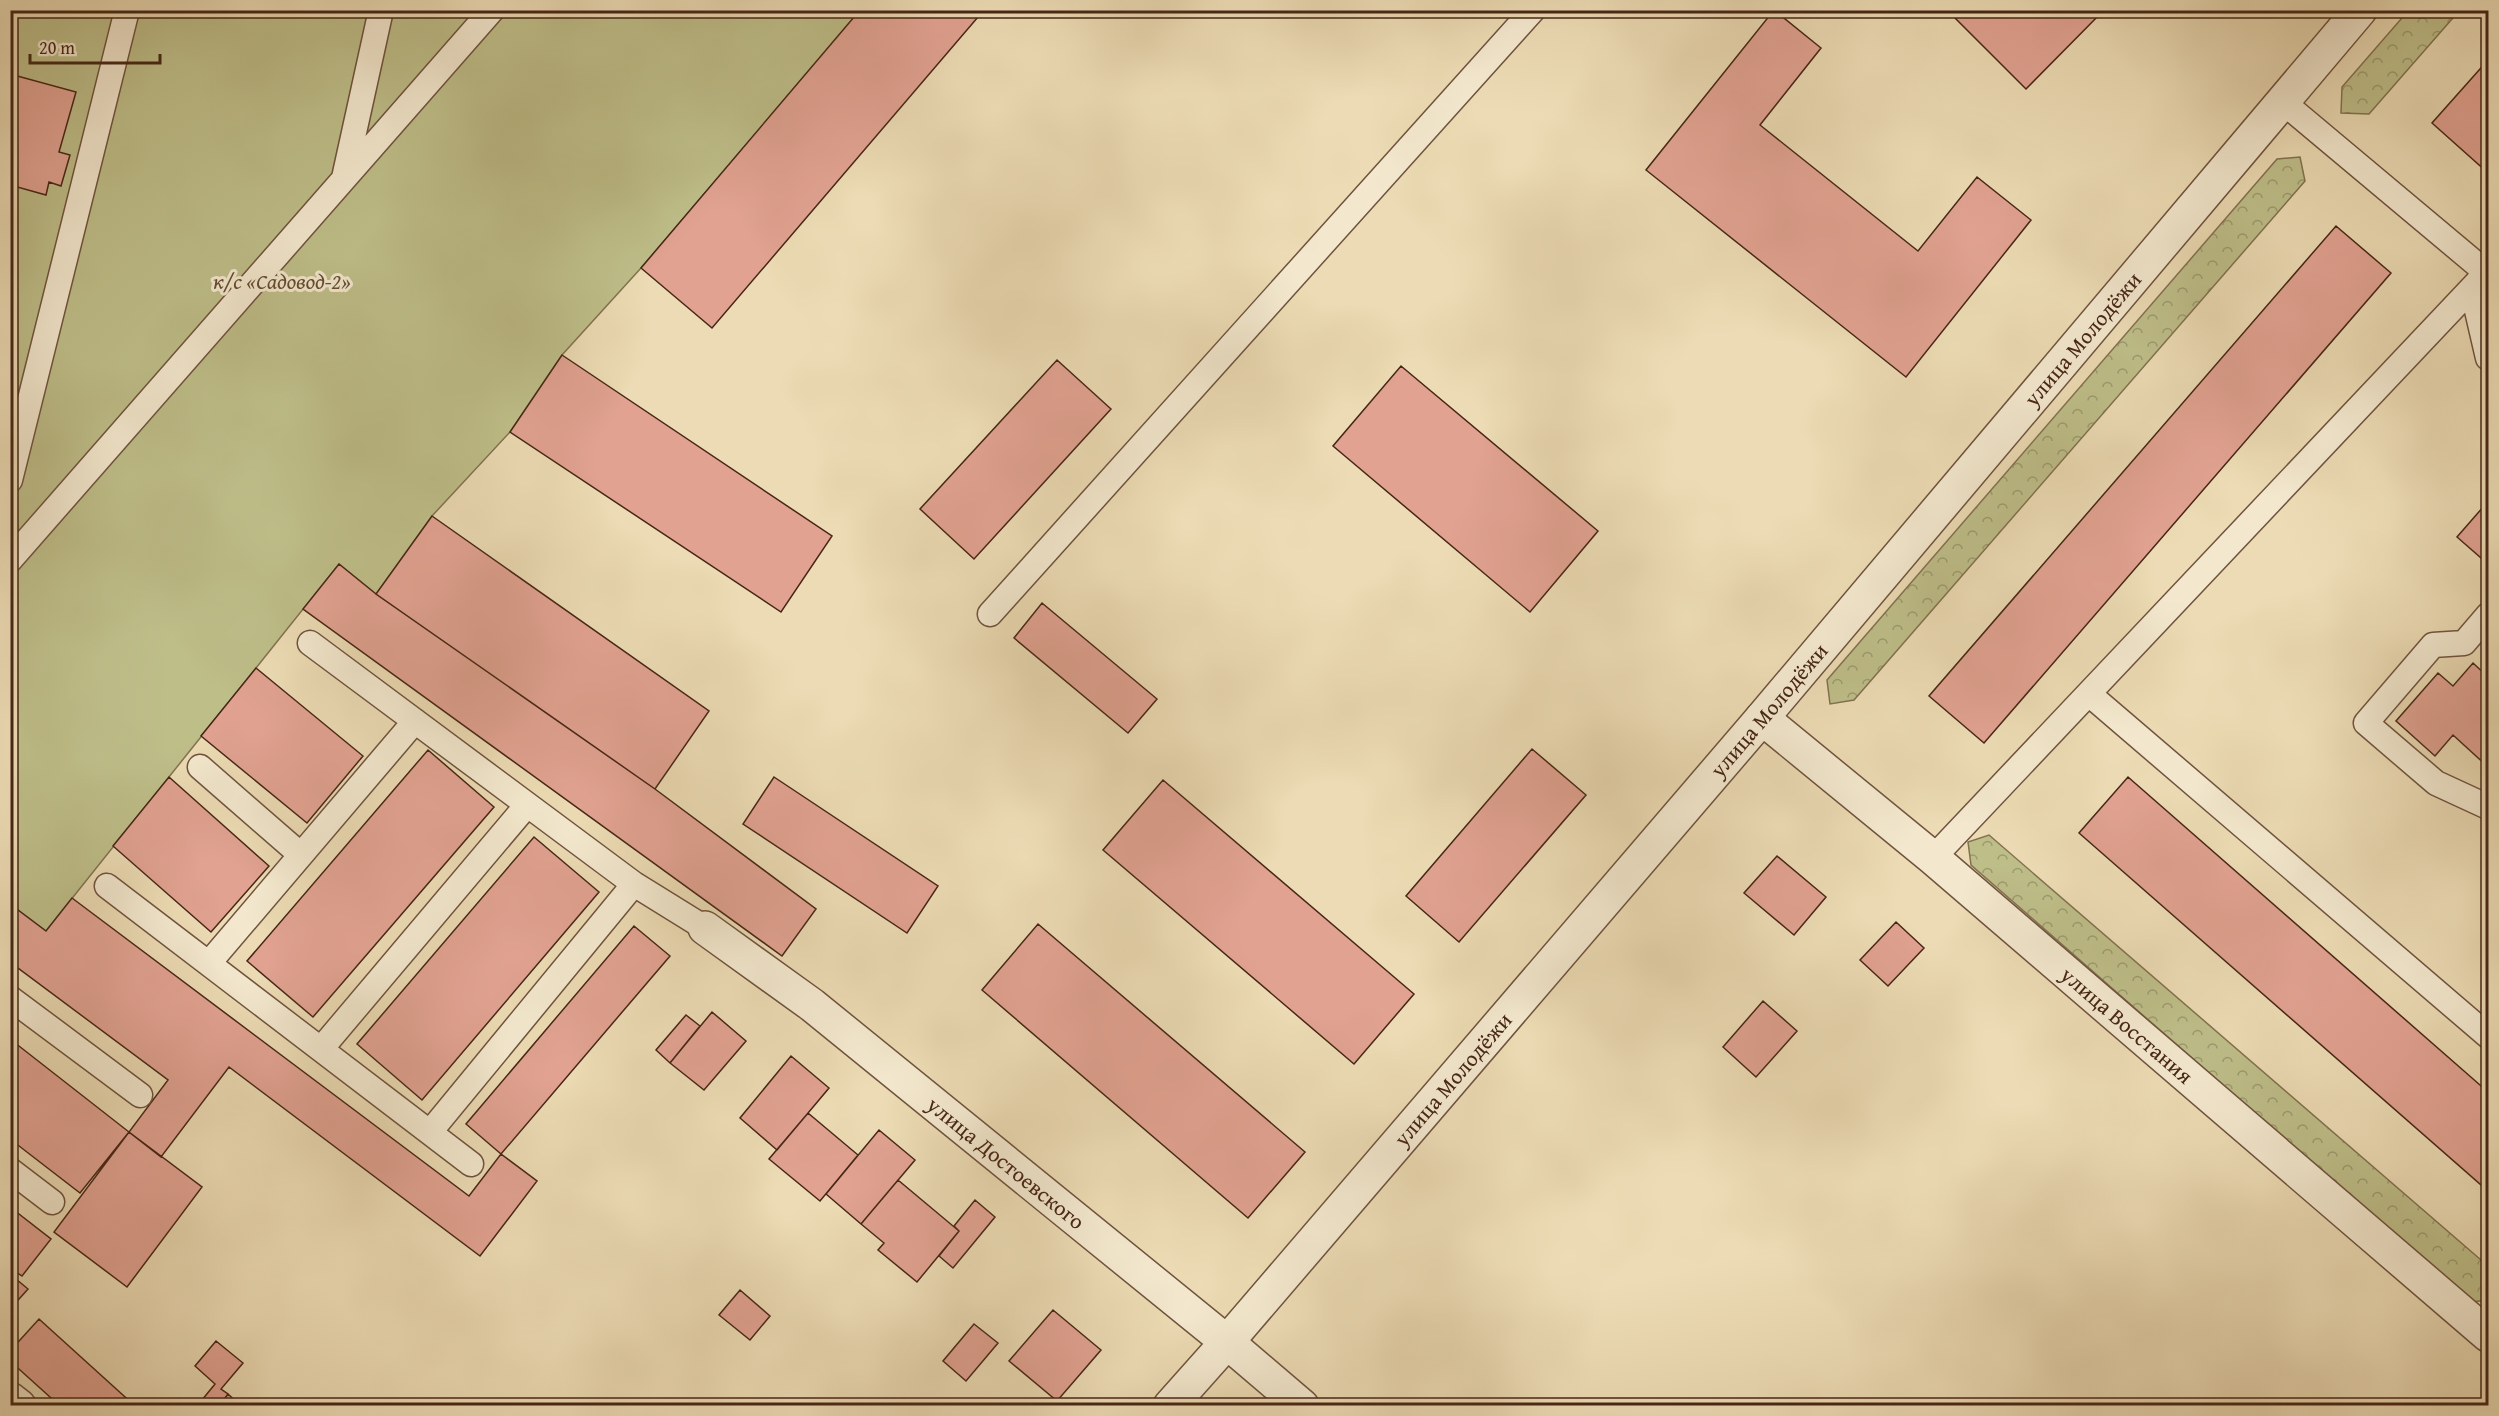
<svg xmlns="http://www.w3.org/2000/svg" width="2499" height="1416" viewBox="0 0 2499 1416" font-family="'Gentium Book Plus',serif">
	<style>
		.park { fill: url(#park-crowns); stroke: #827250; stroke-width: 1.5 }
		.garden { fill: #bebe89; stroke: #827250; stroke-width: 1.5 }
		.building { fill: #e1a291; stroke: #472616; stroke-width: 1.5 }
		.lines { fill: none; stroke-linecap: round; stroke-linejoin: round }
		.service-casing { stroke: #70533e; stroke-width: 27 }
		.minor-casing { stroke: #70533e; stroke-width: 36 }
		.service { stroke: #f3e8ce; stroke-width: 24 }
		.minor { stroke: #f3e8ce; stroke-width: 33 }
		.labels { text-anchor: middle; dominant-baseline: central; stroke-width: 6; stroke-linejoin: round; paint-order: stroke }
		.park-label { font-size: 22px; font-style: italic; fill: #654c33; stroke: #f3e8ce }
		.street-label { font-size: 22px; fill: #472616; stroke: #f3e8ce }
	</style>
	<defs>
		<pattern id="park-crowns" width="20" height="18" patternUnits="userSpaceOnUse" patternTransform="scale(1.5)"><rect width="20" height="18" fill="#bebe89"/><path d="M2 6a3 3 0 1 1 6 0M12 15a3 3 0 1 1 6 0" fill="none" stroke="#9c9a6f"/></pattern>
	</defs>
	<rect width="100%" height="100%" fill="#ecdbb4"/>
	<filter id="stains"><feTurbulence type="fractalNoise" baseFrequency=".00333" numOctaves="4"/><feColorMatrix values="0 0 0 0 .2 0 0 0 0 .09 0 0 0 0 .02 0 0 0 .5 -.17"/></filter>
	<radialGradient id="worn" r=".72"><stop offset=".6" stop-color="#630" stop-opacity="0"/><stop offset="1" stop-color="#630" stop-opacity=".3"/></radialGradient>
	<path class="park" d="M2408 11H2459L2369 114 2341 113 2342 87Z
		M2300 157 2305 181 1854 700 1830 704 1827 680 2277 159Z
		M1989 835 2488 1266V1300L2471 1302 1971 865 1968 842Z"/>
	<path class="garden" d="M10 11H860L641 268 562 355 510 432 432 516 376 594 339 564 46 931 10 904Z"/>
	<path class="building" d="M860 10H984L712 328 641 268Z
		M1774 10 1821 48 1760 125 1918 251 1977 177 2031 220 1906 377 1646 170Z
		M1947 10H2104L2026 89Z
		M2488 60V170L2487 172 2432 123Z
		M10 74 76 92 59 152 70 155 61 186 49 182 46 195 10 185Z
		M2336 226 2391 273 1984 743 1929 696Z
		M562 355 832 536 781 612 510 432Z
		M1057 360 1111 409 974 559 920 509Z
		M1401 366 1598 531 1530 612 1333 446Z
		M2484 506 2488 510V564L2457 537Z
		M432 516 709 711 655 789 376 594Z
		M339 564 376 594 655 789 816 909 782 956 303 609Z
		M1042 603 1157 699 1128 733 1014 638Z
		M2473 663 2488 677V767L2453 735 2435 756 2396 721 2438 673 2453 686Z
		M256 668 363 756 307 823 201 736Z
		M1532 749 1586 795 1459 942 1406 896Z
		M428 750 494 807 313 1017 247 961Z
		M169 777 269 866 211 932 113 846Z
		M774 777 938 886 907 933 743 824Z
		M2128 777 2488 1092V1191L2079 833Z
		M1163 780 1414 994 1354 1064 1103 850Z
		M534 837 599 892 422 1100 357 1044Z
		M1777 856 1826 897 1794 935 1744 893Z
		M72 898 469 1196 501 1154 537 1181 480 1256 229 1067 161 1157 129 1132 168 1080 10 962V904L46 931Z
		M1896 922 1924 948 1888 986 1860 960Z
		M1038 924 1305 1152 1248 1218 982 990Z
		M634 926 670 956 501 1154 466 1124Z
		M1763 1001 1797 1031 1756 1077 1723 1047Z
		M712 1012 746 1041 704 1090 670 1063Z
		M686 1015 700 1026 670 1063 656 1050Z
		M10 1039 129 1132 80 1193 10 1139Z
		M791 1056 829 1088 777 1150 740 1118Z
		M808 1113 858 1155 820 1201 769 1159Z
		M879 1130 915 1160 861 1224 826 1194Z
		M129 1132 202 1187 127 1287 54 1232Z
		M898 1180 959 1231 917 1282 878 1250 884 1243 861 1224Z
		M975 1200 995 1217 953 1268 939 1256 959 1231 954 1226Z
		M10 1207 51 1239 22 1276 10 1268Z
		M10 1274 28 1289 10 1309Z
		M740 1290 770 1316 750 1340 719 1315Z
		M1053 1310 1101 1350 1057 1401 1009 1361Z
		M39 1319 135 1406H60L10 1361V1351Z
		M974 1324 998 1343 966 1381 943 1361Z
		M216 1341 243 1363 221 1389 228 1394 219 1406H197L215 1384 195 1366Z
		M228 1394 241 1406H219Z"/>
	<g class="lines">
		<defs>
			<path id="service" d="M2283 102 2487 273
				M344 178 381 10
				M2472 289 2488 358
				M10 480 127 10
				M10 560 492 10
				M990 614 1533 10
				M2488 615 2464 643 2433 645 2366 723 2436 783 2488 807
				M310 643 634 884 705 928
				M2089 694 2488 1036
				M200 767 301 855
				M1933 858 2488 271
				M107 886 471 1164
				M209 963 415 721
				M10 998 140 1095
				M321 1049 527 805
				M430 1132 634 884
				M10 1170 52 1202"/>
			<g id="minor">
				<path id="s1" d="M1762 718 1933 858 2488 1335"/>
				<path id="s2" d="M705 928 812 1005 1227 1342 1302 1406"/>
				<path d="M10 1399 19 1406"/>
				<path id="s3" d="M1170 1406 1227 1342 1762 718 2360 10"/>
			</g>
		</defs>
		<use href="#service" class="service-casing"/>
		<use href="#minor" class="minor-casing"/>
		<use href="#service" class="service"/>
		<use href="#minor" class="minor"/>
	</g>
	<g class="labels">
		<g class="park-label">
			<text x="282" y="281">к/с «Садовод-2»</text>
		</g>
		<g class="street-label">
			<text stroke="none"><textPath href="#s3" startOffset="1404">улица Молодёжи</textPath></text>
			<text stroke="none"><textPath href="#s3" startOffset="918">улица Молодёжи</textPath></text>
			<text stroke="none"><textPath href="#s1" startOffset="477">улица Восстания</textPath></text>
			<text stroke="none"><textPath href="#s3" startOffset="432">улица Молодёжи</textPath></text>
			<text stroke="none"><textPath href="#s2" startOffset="382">улица Достоевского</textPath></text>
		</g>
	</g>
	<rect width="2499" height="1416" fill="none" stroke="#ecdbb4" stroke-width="36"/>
	<rect x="12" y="12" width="2475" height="1392" fill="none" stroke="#472616" stroke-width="3"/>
	<rect x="18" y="18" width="2463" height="1380" fill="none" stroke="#472616" stroke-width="1.5"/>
	<path d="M30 54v9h130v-9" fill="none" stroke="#472616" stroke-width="3"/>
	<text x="39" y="54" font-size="18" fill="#472616" stroke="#f3e8ce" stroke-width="4.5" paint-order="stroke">20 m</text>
	<rect width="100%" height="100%" filter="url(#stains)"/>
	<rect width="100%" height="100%" fill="url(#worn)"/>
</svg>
